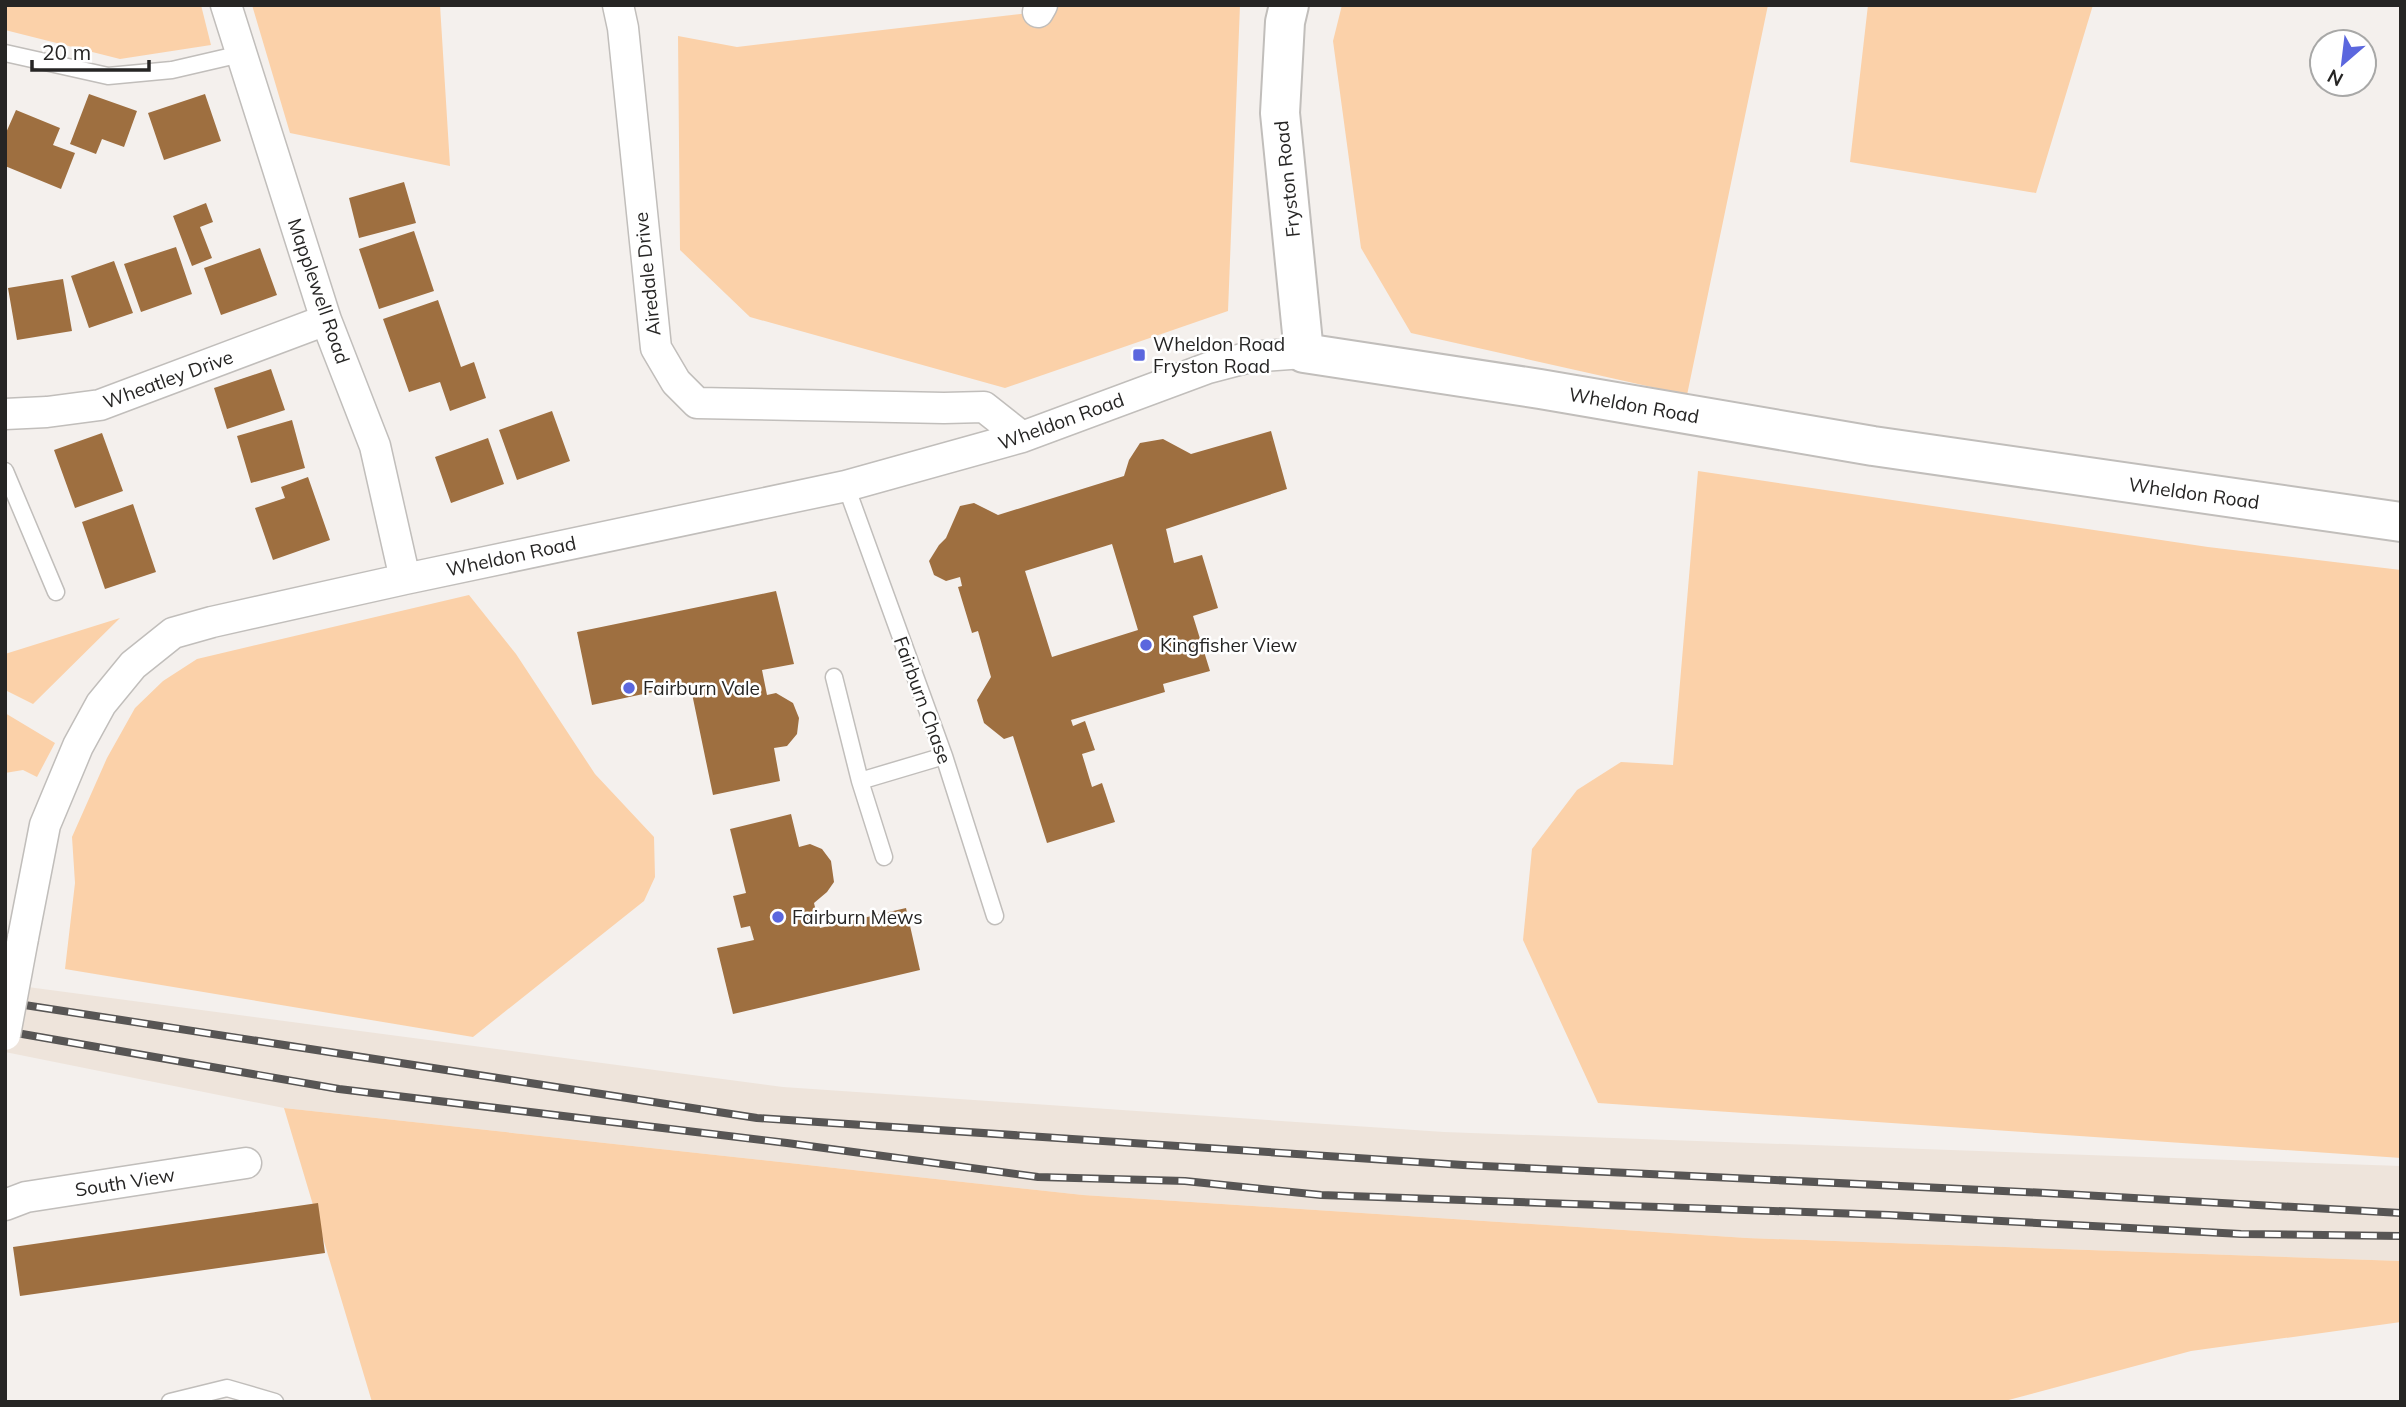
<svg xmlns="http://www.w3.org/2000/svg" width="2406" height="1407" viewBox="0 0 2406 1407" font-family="Mulish,sans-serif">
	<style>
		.built { fill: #eee4db }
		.green { fill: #fbd1a9 }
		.building { fill: #9e6f40; fill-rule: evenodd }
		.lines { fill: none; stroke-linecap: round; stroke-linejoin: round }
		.service-casing { stroke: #c1bebb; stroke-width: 19 }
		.minor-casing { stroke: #c1bebb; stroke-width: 33 }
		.tertiary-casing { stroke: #c1bebb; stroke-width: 42 }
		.service { stroke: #fff; stroke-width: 16 }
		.minor { stroke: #fff; stroke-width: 30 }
		.tertiary { stroke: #fff; stroke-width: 38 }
		.rail-casing { stroke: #575554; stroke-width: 8 }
		.rail { stroke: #fff; stroke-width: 5; stroke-dasharray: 16; stroke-linecap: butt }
		.minor-bridge-casing { stroke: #c1bebb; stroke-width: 33; stroke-linecap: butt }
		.minor-bridge { stroke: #fff; stroke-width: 30 }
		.poi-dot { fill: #5b67de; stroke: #fff; stroke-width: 2.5 }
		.labels { text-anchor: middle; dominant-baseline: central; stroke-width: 5; stroke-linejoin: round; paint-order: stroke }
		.street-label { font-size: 19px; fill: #262524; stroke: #fff }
		.poi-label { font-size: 19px; fill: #262524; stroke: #fff; text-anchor: start }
	</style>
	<rect width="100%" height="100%" fill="#f4f0ed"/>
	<path class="built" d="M5 984 783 1087 1444 1132 2401 1166V1261L1747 1238 1083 1195 284 1108 5 1052Z"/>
	<path class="green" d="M5 5H201L211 45 120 59 5 30Z
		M252 5H440L450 166 290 133Z
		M1042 5H1240L1228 311 1005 388 750 317 680 250 678 36 737 47 1038 12Z
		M1342 5H1768L1687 395 1411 333 1361 248 1333 41Z
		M1868 5H2093L2036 193 1850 162Z
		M1698 471 2208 547 2401 570V1158L1598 1103 1523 940 1532 849 1577 790 1621 762 1673 765Z
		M469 595 516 654 595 774 654 837 655 877 644 901 473 1037 65 969 75 883 72 837 107 758 135 708 163 681 197 659Z
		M120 618 33 704 5 690V654Z
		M5 713 55 743 37 777 23 770 5 773Z
		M284 1108 1083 1195 1747 1238 2401 1261V1322L2191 1351 2001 1402H372Z"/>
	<path class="building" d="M89 94 137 111 124 147 102 139 96 154 70 144Z
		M205 94 221 141 164 160 148 113Z
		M16 110 60 128 53 145 75 153 61 189 5 166V135Z
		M404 182 416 223 359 238 349 198Z
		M206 203 213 222 200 227 212 258 192 266 173 216Z
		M414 231 434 291 379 309 359 249Z
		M176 247 192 294 141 312 124 264Z
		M260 248 277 295 221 315 204 268Z
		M114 261 133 313 89 328 71 276Z
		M63 279 72 331 17 340 8 288Z
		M438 300 461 367 474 362 486 398 450 411 440 382 409 392 383 319Z
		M271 369 285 410 227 429 214 388Z
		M552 411 570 461 517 480 499 430Z
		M292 420 305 468 251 483 237 436Z
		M1271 431 1287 489 1166 529 1174 563 1202 555 1218 608 1193 616 1210 671 1163 684 1165 692 1071 720 1073 726 1085 721 1095 750 1082 754 1092 787 1102 783 1115 822 1047 843 1013 736 1004 739 984 723 977 700 991 677 978 631 972 633 958 587 962 586 960 577 946 581 934 575 929 561 939 545 946 538 960 506 974 503 998 515 1124 476 1129 460 1140 443 1163 439 1191 454ZM1112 544 1138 630 1052 657 1025 571Z
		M102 433 123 491 75 508 54 450Z
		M488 438 504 484 451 503 435 457Z
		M308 477 330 540 273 560 255 508 285 498 281 487Z
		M133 504 156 572 105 589 82 522Z
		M776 591 794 664 762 670 767 695 776 693 793 703 799 718 797 734 787 746 774 748 780 781 713 795 690 684 592 705 577 632Z
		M791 814 799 847 810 844 822 849 831 861 834 882 827 892 814 903 820 928 906 908 920 970 733 1014 717 948 754 940 750 926 741 928 733 896 746 893 730 829Z
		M318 1203 325 1253 20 1296 13 1247Z"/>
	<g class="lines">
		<defs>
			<path id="service" d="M5 53 108 76 172 70 241 54
				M5 471 56 592
				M846 486 944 756 995 916
				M834 677 860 781
				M884 857 860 781 944 756
				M170 1402 227 1388 275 1402"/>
			<path id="minor" d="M226 5 326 320 375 446 405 579
				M618 5 623 28 656 348 676 382 697 403 944 408 984 407 1022 437
				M1038 12 1042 5
				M5 414 47 412 100 405 326 320
				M23 938 45 825 78 746 101 704 133 665 173 633 212 622 405 579 846 486 1022 437 1208 368 1250 357 1304 353
				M5 1205 26 1197 246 1163"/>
			<path id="tertiary" d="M1289 5 1285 22 1280 113 1304 353 1540 389 1873 446 2401 522"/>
		</defs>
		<use href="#service" class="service-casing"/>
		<use href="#minor" class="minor-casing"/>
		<use href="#tertiary" class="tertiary-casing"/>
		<use href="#service" class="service"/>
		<use href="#minor" class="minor"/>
		<use href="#tertiary" class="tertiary"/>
		<defs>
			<path id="rail" d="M5 1002 757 1118 1463 1165 2046 1193 2401 1213
				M5 1031 339 1089 787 1143 1038 1177 1185 1181 1321 1195 1889 1215 2241 1234 2401 1236"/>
		</defs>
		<use href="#rail" class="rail-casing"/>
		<use href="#rail" class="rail"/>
		<defs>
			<path id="minor-bridge" d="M5 1035 23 938"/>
		</defs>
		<use href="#minor-bridge" class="minor-bridge-casing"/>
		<use href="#minor-bridge" class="minor-bridge"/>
	</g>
	<g class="poi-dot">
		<rect x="1132" y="348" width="14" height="14" rx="3.5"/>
		<circle cx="1146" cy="645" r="7"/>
		<circle cx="629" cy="688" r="7"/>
		<circle cx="778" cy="917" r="7"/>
	</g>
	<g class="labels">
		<g class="street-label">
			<text transform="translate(1287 179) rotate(-96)">Fryston Road</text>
			<text transform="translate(647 274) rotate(-96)">Airedale Drive</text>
			<text transform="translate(319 291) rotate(71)">Mapplewell Road</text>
			<text transform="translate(168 379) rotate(-20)">Wheatley Drive</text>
			<text transform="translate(1634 405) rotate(10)">Wheldon Road</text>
			<text transform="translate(1061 421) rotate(-20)">Wheldon Road</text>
			<text transform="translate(2194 493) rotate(8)">Wheldon Road</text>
			<text transform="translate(511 556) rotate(-12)">Wheldon Road</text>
			<text transform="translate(923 700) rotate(70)">Fairburn Chase</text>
			<text transform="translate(125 1182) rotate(-9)">South View</text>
		</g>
		<g class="poi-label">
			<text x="1153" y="344">Wheldon Road<tspan x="1153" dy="22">Fryston Road</tspan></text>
			<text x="1160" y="645">Kingfisher View</text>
			<text x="643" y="688">Fairburn Vale</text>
			<text x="792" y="917">Fairburn Mews</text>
		</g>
	</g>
	<rect width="2406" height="1407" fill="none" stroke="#262524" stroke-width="14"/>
	<g transform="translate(2343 63) rotate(208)"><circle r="33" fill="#ffffff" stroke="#a8a8a7" stroke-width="2"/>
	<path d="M0-5L12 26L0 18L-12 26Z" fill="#5b67de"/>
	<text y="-10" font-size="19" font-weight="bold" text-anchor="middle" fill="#262524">N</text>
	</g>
	<path d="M32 60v10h117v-10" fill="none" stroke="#262524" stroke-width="3.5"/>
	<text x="42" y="60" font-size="21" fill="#262524" stroke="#ffffff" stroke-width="5" paint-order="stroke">20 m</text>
</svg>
